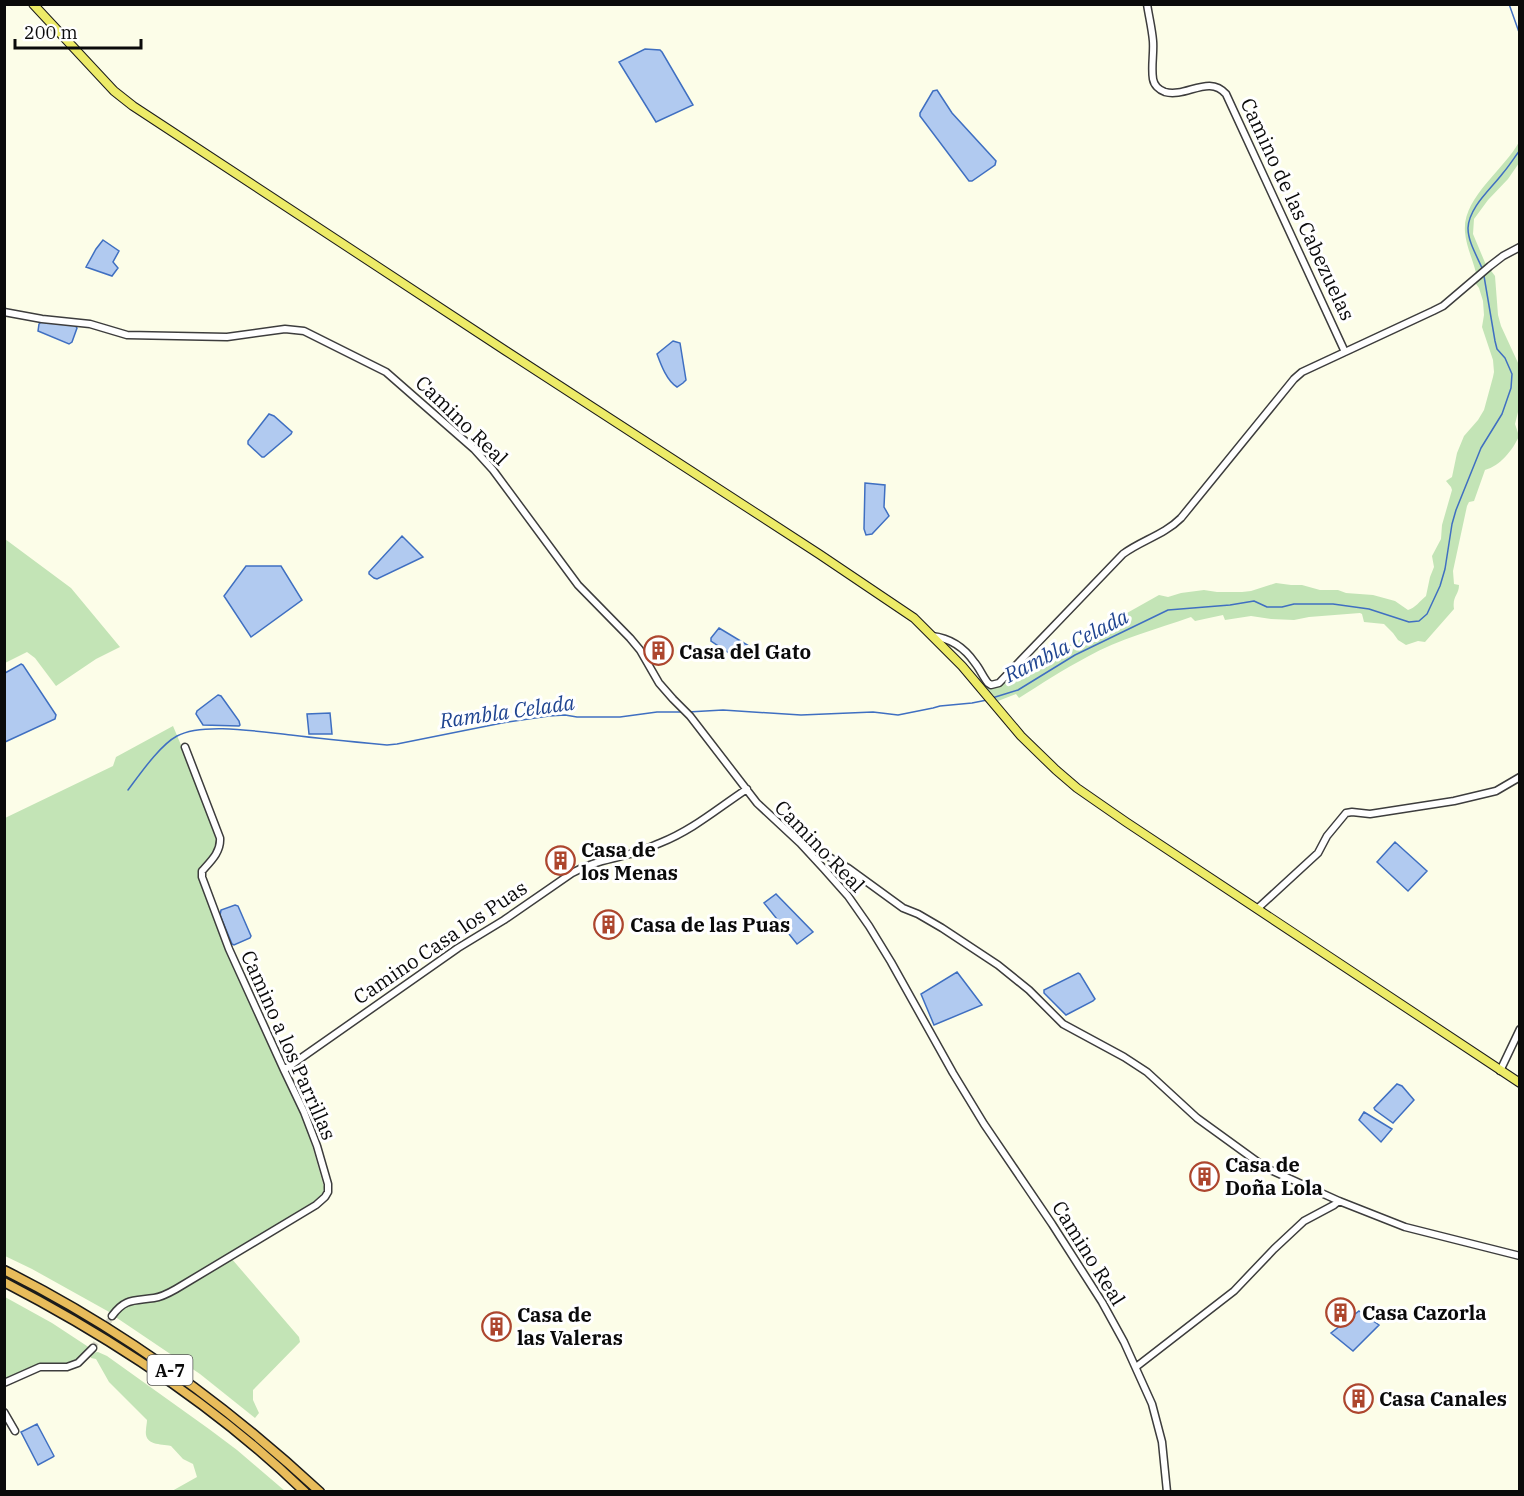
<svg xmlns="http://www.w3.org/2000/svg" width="1524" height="1496" viewBox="0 0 1524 1496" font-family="'IBM Plex Serif',serif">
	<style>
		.green { fill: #c3e4b6 }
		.water { fill: #b1caf0; stroke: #3f6fc1; stroke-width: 1.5 }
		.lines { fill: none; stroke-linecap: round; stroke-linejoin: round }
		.stream { stroke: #3f6fc1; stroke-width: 1.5 }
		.minor-tunnel { stroke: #d8d9c7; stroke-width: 6; stroke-dasharray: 6 3; stroke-linecap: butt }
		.minor-casing { stroke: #3d3d3d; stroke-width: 9 }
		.major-casing { stroke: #1b1b1b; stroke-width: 10 }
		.highway-casing { stroke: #1b1b1b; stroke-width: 11 }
		.minor { stroke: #fff; stroke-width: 6 }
		.major { stroke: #edeb68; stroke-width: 8 }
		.highway { stroke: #e8bc5b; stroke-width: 8 }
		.labels { text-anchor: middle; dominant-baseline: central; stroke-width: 6; stroke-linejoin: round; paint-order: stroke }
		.shield { fill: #fff; stroke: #545454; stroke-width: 1.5 }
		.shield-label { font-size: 18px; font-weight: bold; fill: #0a0a0a }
		.street-label { font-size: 20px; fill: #0a0a0a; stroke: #fff }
		.poi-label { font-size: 20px; font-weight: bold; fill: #0a0a0a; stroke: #fff; text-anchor: start }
		.water-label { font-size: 21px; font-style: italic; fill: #1f4490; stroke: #fff }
	</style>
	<rect width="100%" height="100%" fill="#fcfde8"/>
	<path class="green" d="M1519 142V163L1508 179 1488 200 1474 219 1473 234 1486 265 1476 273C1473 260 1466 246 1465 232 1462 198 1504 170 1519 142Z
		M1489 268 1495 276 1498 315 1501 326 1519 365V408L1515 424 1519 436C1513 450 1500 466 1485 470L1474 501 1469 502 1467 506 1453 571 1454 584 1459 585C1459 595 1452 596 1454 609L1425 642 1418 641 1406 645 1398 640 1393 633 1384 624 1364 622 1362 614 1360 613 1309 617 1294 620 1271 619 1251 616 1225 620 1223 615 1195 621 1191 617C1157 629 1119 639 1087 657 1064 669 1041 684 1019 698L1016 694 998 701 985 687 1006 677 1009 679 1016 675 1030 673 1063 649 1159 595 1168 597 1181 593 1204 590 1217 592H1242L1251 591 1276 583 1291 585H1302L1320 590H1338L1346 593 1373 595 1395 601 1408 610C1415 608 1420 601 1426 596L1430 577 1434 567 1432 556 1441 539 1442 525 1452 490 1451 487 1446 481 1452 477 1457 453 1464 436 1478 420 1484 410 1493 377 1494 372 1493 360 1482 327 1484 315 1483 301 1479 288 1474 281Z
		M5 539 71 588 120 647 96 659 56 686 35 658 27 652 5 663Z
		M173 726 205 802 218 838 215 852 199 871V880L241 985 306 1124 324 1187 323 1194 317 1200 165 1292 155 1296 144 1297 111 1313 32 1269 5 1256V818L113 766 116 757Z
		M231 1258 299 1337 300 1342 253 1390V1400L259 1413 255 1418 200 1374 114 1316 126 1304 157 1299Z
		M5 1297 52 1323 90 1348 78 1361 67 1365H45L5 1380Z
		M98 1352 107 1356 209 1429 237 1450 285 1491H172L197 1477 193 1464 183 1459 171 1446C159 1444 144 1445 146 1430 146 1427 147 1423 147 1420L109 1382 96 1359 91 1358 90 1356 92 1353Z"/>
	<path class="water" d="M645 49 660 50 662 52 693 105 656 122 619 62Z
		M937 90 952 113 996 161 995 165 972 181H969L920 116V113L933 91Z
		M103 240 119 251 113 262 118 268 112 276 86 267 96 249Z
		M41 322 75 325 77 328 72 342 69 344 38 331 39 324Z
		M673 341 680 343 686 380 683 383 677 387C667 381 661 365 657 354Z
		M269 414 274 416 292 432 291 434 264 457H262L248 444V441Z
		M865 483 885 485 884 507 889 516 872 534 866 535 864 529Z
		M402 536 423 557 377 579 374 578 369 574V572Z
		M246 566H281L302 600 251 637 224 596Z
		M719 628 749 646 741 659H738L711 641V638Z
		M21 664 23 665 56 715 55 719 5 742V673Z
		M218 695 221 696 239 721 240 725 239 726 203 725 196 714 197 711Z
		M330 713 332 734H309L307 714Z
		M1395 842 1427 871 1408 891 1377 862Z
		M776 894 813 932 797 944 764 903Z
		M235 905 238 906 251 936 250 938 234 945 232 944 220 915 221 910Z
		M957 972 982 1005 934 1025 921 994Z
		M1078 973 1080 974 1095 999 1093 1001 1066 1015 1044 993V990Z
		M1397 1084 1402 1086 1414 1100 1393 1123 1375 1110 1374 1108Z
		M1364 1112 1392 1129 1381 1142 1359 1120Z
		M1359 1311 1379 1325 1353 1351 1331 1333Z
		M37 1424 54 1456 53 1457 38 1465 21 1432Z"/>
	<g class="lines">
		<path class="stream" d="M1509 4 1520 35
			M1482 268C1477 256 1468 242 1468 228 1469 207 1491 189 1503 173 1509 166 1514 158 1520 150
			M992 698 1018 690 1075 655 1168 610 1230 605 1254 601 1267 607H1282L1294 604H1333L1369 609 1409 622 1419 621 1427 614 1440 586 1445 569 1452 524 1456 510 1481 448 1502 414 1511 388 1512 374 1505 358 1497 349 1495 341 1484 276
			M688 712 723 710 801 715 873 712 898 715 933 708 940 706 972 703 987 700
			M128 790C140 774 160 745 177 736 203 722 261 732 291 735 323 739 355 742 387 745L397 744 502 723 549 716 565 715 577 717H620L657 712H684"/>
		<path class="minor-tunnel" d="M93 1348 112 1316"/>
		<defs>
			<path id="minor" d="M1147 4C1149 17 1152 29 1153 41 1154 53 1151 67 1153 79 1154 85 1159 90 1165 92 1186 98 1209 74 1226 94L1345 352
				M4 312 42 319 90 324 127 335 227 337 285 329 304 331 386 372 474 449 493 470 578 585 630 638 640 650 659 683 673 699 690 716 757 803 800 843 824 869 848 896 869 926 891 962 953 1073 984 1124 1052 1224 1102 1302 1124 1342 1152 1404 1162 1442 1167 1492
				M932 636C950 638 964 647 975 663 980 669 983 677 988 683L991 685 999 683 1123 554C1142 540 1164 535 1181 518L1294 379 1302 372 1433 311 1443 306 1490 266 1503 256 1520 247
				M804 845 815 849 848 868 903 908 918 914 942 928 998 965 1029 990 1063 1024 1124 1057 1147 1072 1197 1118 1266 1168 1339 1201 1405 1227 1520 1256
				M1257 909 1318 853 1327 836 1346 813 1352 812 1370 814 1454 801 1496 791 1520 777
				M284 1070 458 948 504 920 572 873C592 862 609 860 630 854 640 852 650 847 660 843 693 830 718 808 747 789
				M1500 1071 1520 1029
				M112 1316C125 1298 134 1301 154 1298 162 1297 169 1293 176 1289L316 1205 325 1197 328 1192V1184L317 1146 304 1112 284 1070 229 949 202 877V871C211 861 221 852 220 838L185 747
				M1136 1367 1234 1291 1274 1249 1304 1221 1334 1205 1339 1201
				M4 1383 40 1367H67L78 1363 93 1348
				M4 1412 15 1431"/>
			<path id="major" d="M33 4 114 91 133 106 506 351 819 554 914 618 962 666 1021 736 1056 770 1077 788 1126 822 1520 1083"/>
			<path id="highway" d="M4 1270C120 1328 225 1404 320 1492
				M4 1282C112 1338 217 1407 305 1492"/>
		</defs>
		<use href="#minor" class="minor-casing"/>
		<use href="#major" class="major-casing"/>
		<use href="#highway" class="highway-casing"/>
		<use href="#minor" class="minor"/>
		<use href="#major" class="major"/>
		<use href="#highway" class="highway"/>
	</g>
	<defs>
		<symbol id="building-ring" viewBox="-11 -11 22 22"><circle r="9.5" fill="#fff" stroke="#ad462e" stroke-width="1.5"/><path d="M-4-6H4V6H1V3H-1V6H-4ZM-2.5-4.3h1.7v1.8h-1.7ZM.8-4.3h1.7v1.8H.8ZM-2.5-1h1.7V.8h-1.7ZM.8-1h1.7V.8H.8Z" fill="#ad462e"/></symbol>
	</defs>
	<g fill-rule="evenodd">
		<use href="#building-ring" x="642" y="634" width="33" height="33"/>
		<use href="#building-ring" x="544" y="844" width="33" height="33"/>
		<use href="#building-ring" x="592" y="908" width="33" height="33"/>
		<use href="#building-ring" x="1188" y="1160" width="33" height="33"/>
		<use href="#building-ring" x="1324" y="1296" width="33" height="33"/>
		<use href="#building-ring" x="480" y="1310" width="33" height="33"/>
		<use href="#building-ring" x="1342" y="1382" width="33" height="33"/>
	</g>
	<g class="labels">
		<rect class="shield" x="147.5" y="1355" width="45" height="30" rx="4.5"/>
		<g class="shield-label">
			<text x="170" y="1370">A-7</text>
		</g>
		<g class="street-label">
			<text transform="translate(1298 209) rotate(65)">Camino de las Cabezuelas</text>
			<text transform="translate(462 420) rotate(44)">Camino Real</text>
			<text transform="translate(820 846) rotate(46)">Camino Real</text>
			<text transform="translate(440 942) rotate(-34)">Camino Casa los Puas</text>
			<text transform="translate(289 1045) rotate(66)">Camino a los Parrillas</text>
			<text transform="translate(1089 1253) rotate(58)">Camino Real</text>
		</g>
		<g class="poi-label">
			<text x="679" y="651">Casa del Gato</text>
			<text x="581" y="849">Casa de<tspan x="581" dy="23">los Menas</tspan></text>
			<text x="630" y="924">Casa de las Puas</text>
			<text x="1225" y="1164">Casa de<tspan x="1225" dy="23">Doña Lola</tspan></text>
			<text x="1362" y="1312">Casa Cazorla</text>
			<text x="517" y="1314">Casa de<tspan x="517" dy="23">las Valeras</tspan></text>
			<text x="1379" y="1398">Casa Canales</text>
		</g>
		<g class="water-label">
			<text transform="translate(1066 645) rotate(-27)">Rambla Celada</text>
			<text transform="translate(507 711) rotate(-8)">Rambla Celada</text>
		</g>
	</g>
	<rect width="1524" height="1496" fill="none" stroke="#0a0a0a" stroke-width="12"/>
	<path d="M15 39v9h126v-9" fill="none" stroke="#0a0a0a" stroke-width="3"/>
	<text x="24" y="39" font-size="18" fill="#0a0a0a" stroke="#ffffff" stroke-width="4.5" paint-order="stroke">200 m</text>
</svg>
